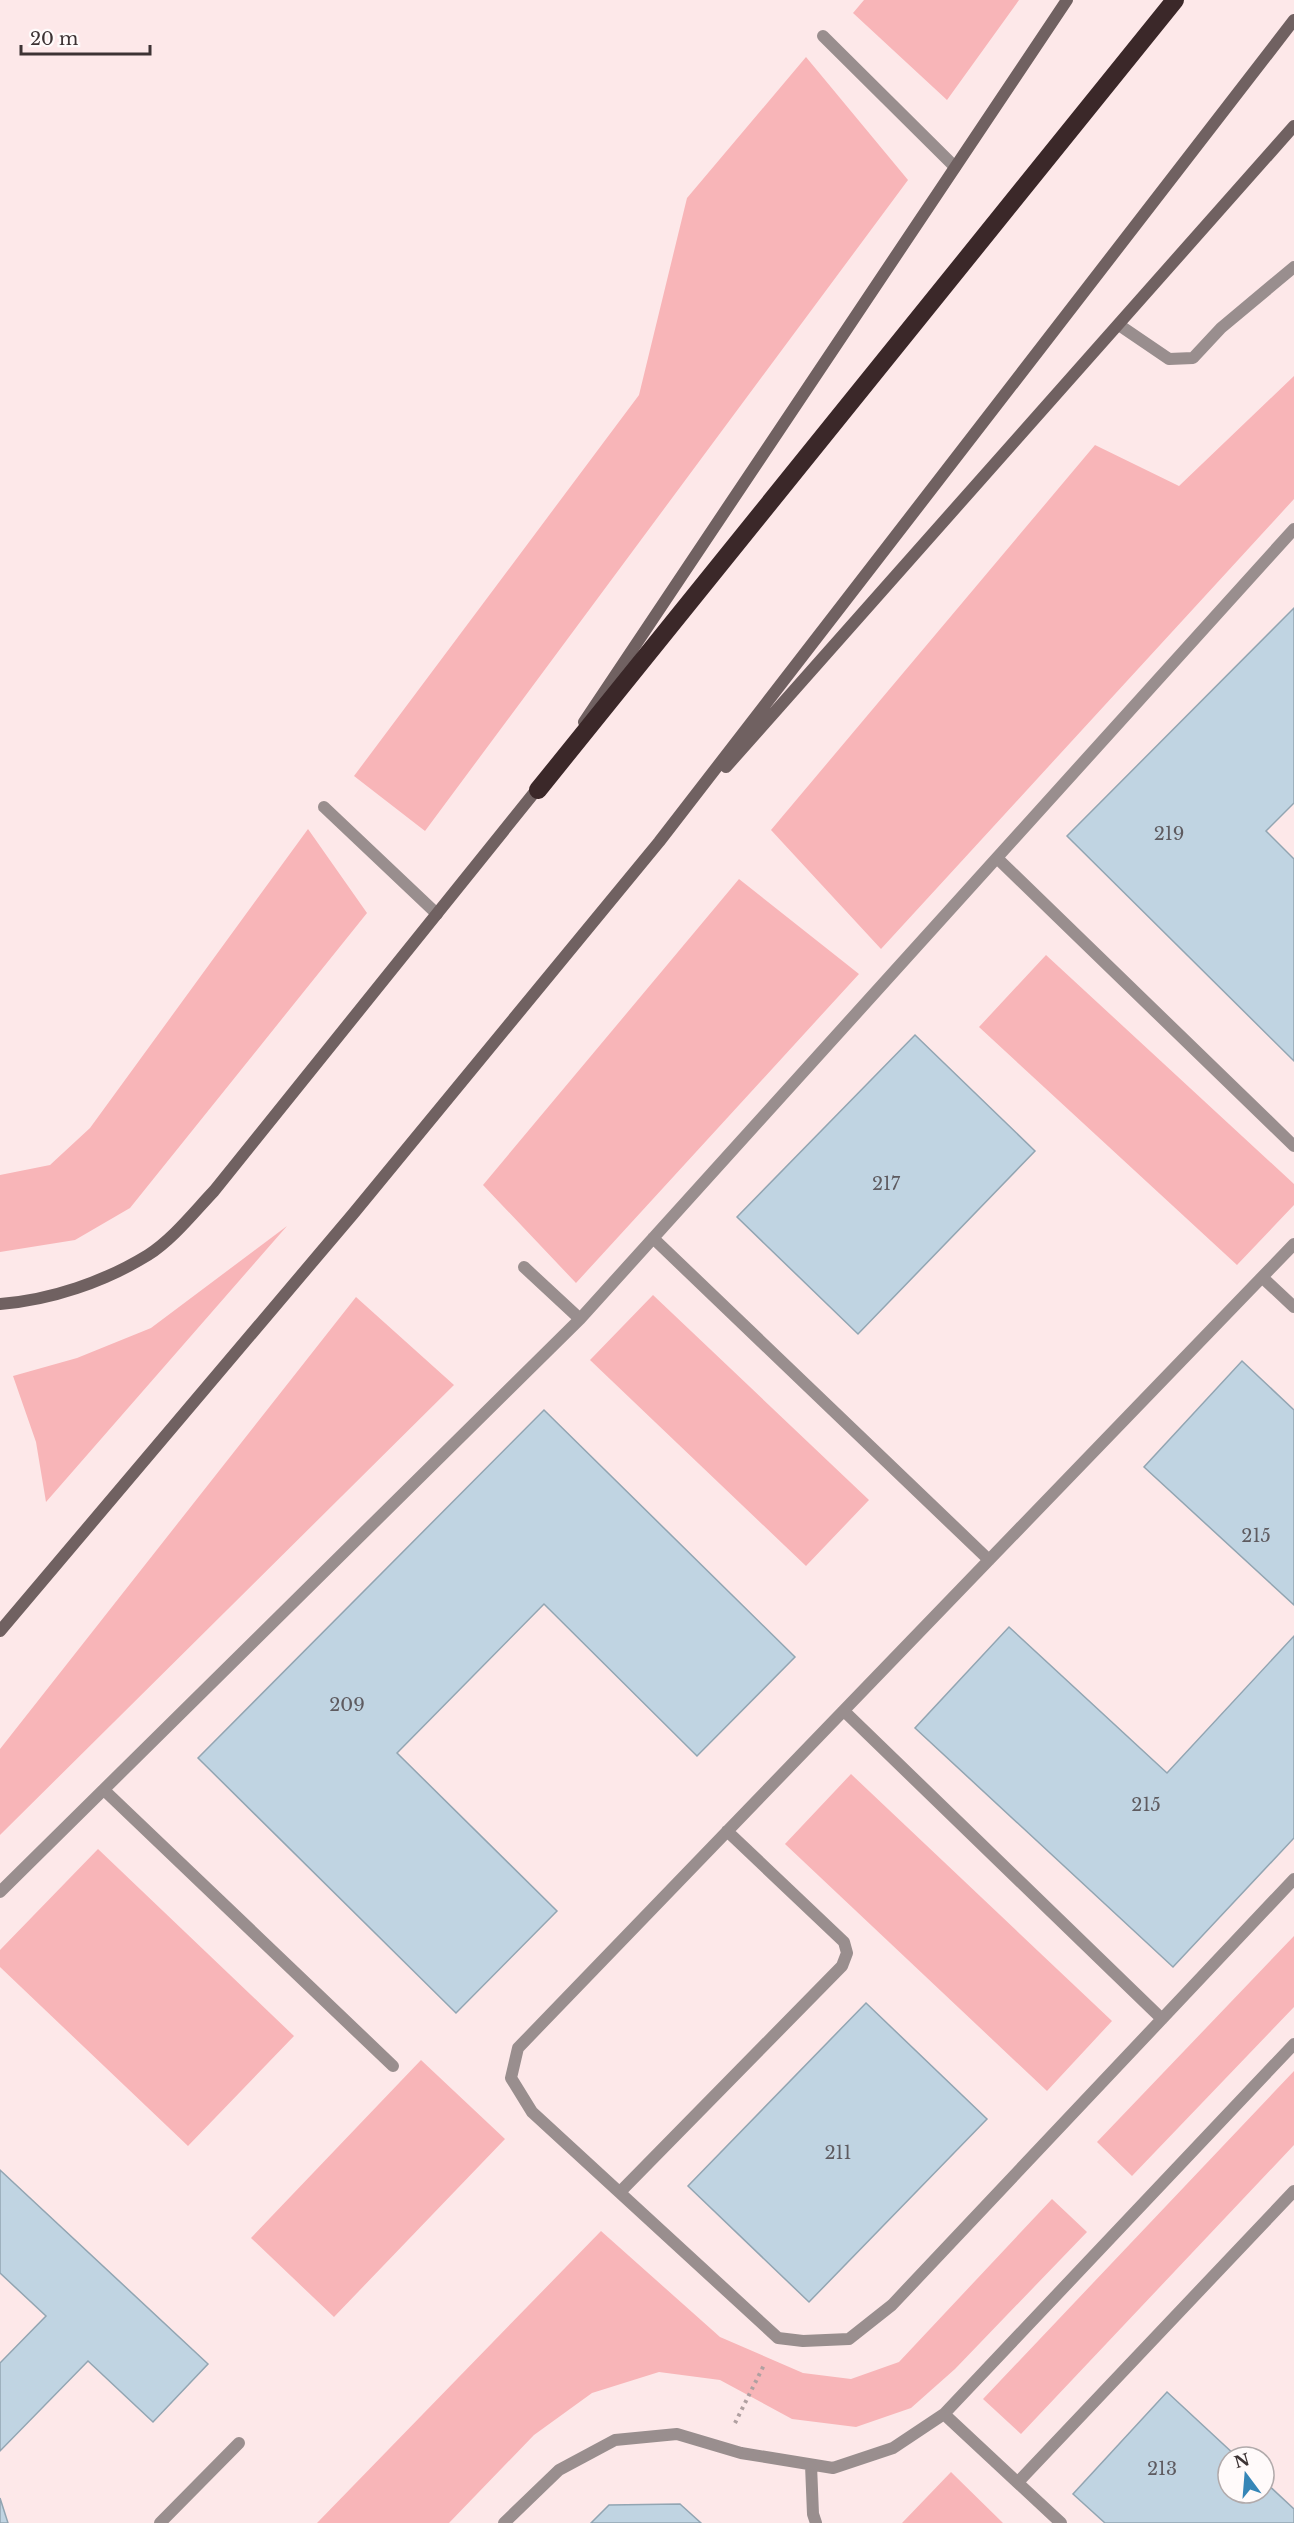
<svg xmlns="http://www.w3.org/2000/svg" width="1294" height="2523" viewBox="0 0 1294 2523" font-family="'Libre Baskerville',serif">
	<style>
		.green { fill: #f8b5b8 }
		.building { fill: #c0d4e2; stroke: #92a5b2; stroke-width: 1.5 }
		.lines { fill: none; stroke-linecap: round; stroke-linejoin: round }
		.path { stroke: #b0a0a1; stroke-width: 4; stroke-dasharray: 3 4.5; stroke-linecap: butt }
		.lane { stroke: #998e8e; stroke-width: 12 }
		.secondary { stroke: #706161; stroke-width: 12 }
		.highway { stroke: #3b2829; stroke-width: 18 }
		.labels { text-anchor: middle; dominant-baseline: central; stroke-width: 4.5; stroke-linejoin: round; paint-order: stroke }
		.number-label { font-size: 18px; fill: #5e5b60 }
	</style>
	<rect width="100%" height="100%" fill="#fde8e9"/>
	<path class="green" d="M864 0H1019L947 100 853 13Z
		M806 57 908 180 425 831 354 776 639 395 687 198Z
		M1294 376V499L881 949 771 830 1095 445 1179 486Z
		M308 829 367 913 130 1208 75 1240 0 1252V1175L50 1165 90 1128Z
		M739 879 859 974 576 1283 483 1185Z
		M1046 955 1294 1184V1205L1237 1265 979 1027Z
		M287 1226 46 1502 36 1442 13 1376 77 1358 151 1328Z
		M653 1295 869 1500 806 1566 590 1360Z
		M356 1297 454 1385 0 1835V1749Z
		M851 1774 1112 2021 1047 2091 785 1844Z
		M98 1849 294 2036 188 2146 0 1967V1950Z
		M1294 1936V2007L1132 2176 1097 2142Z
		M421 2060 505 2139 334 2317 251 2238Z
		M1294 2071V2145L1021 2434 983 2399Z
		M1052 2199 1087 2232 955 2369 911 2408 856 2427 792 2419 720 2380 659 2372 592 2393 534 2435 449 2523H317L601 2231 720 2337 803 2373 851 2379 899 2362Z
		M951 2472 1003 2523H902Z"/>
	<path class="building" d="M1294 608V803L1266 831 1294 859V1061L1067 836Z
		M915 1035 1035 1151 858 1334 737 1217Z
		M1242 1361 1294 1410V1605L1144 1467Z
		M544 1410 795 1657 697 1756 544 1604 397 1753 557 1911 456 2013 198 1758Z
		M1009 1627 1167 1773 1294 1636V1838L1173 1967 915 1728Z
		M866 2003 987 2119 809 2302 688 2186Z
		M0 2170 208 2364 153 2422 88 2361 0 2451V2363L46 2316 0 2273Z
		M1167 2392 1237 2457H1228V2493H1264V2481L1294 2509V2523H1105L1073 2494Z
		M0 2498 8 2523H0Z
		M680 2504 701 2523H591L609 2505Z"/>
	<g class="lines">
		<path class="path" d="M735 2423 765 2363"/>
		<path class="lane" d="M823 36 955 167
			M1119 325 1169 359 1193 358 1221 328 1294 267
			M324 807 437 914
			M997 858 1294 1146
			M653 1238 989 1560
			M1294 1244 518 2048 511 2078 532 2112 778 2338 803 2341 849 2339 892 2305 1294 1879
			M524 1267 580 1319
			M1263 1278 1294 1307
			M844 1711 1162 2019
			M104 1790 393 2066
			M0 1892 580 1319 1294 529
			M620 2192 842 1966 847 1953 844 1942 727 1831
			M944 2414 1061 2523
			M811 2465 813 2514 816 2523
			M1018 2482 1294 2191
			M160 2523 239 2443
			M504 2523 559 2470 615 2440 677 2434 741 2453 833 2468 893 2448 944 2414 1294 2044"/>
		<path class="secondary" d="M584 722 1067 0
			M726 767 1294 126
			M0 1304C51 1300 104 1282 148 1255 173 1239 194 1212 214 1191L542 783
			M0 1631 353 1214 659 842 1294 20"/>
		<path class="highway" d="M538 790 1175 0"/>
	</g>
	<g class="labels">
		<g class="number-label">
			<text x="1169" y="834">219</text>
			<text x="886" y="1184">217</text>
			<text x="1256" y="1536">215</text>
			<text x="347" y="1705">209</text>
			<text x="1146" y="1805">215</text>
			<text x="838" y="2153">211</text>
			<text x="1162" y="2469">213</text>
		</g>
	</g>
	<g transform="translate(1246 2475) rotate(344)"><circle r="28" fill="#fffafa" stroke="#b1aaab" stroke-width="1.5"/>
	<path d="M0-4.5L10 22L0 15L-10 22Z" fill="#3686b7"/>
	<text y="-9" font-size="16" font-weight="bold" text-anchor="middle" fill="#3d3334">N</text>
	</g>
	<path d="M21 45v9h129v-9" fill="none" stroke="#3d3334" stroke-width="3"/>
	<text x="30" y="45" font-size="18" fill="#3d3334" stroke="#fffafa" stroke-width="4.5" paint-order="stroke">20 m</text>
</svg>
